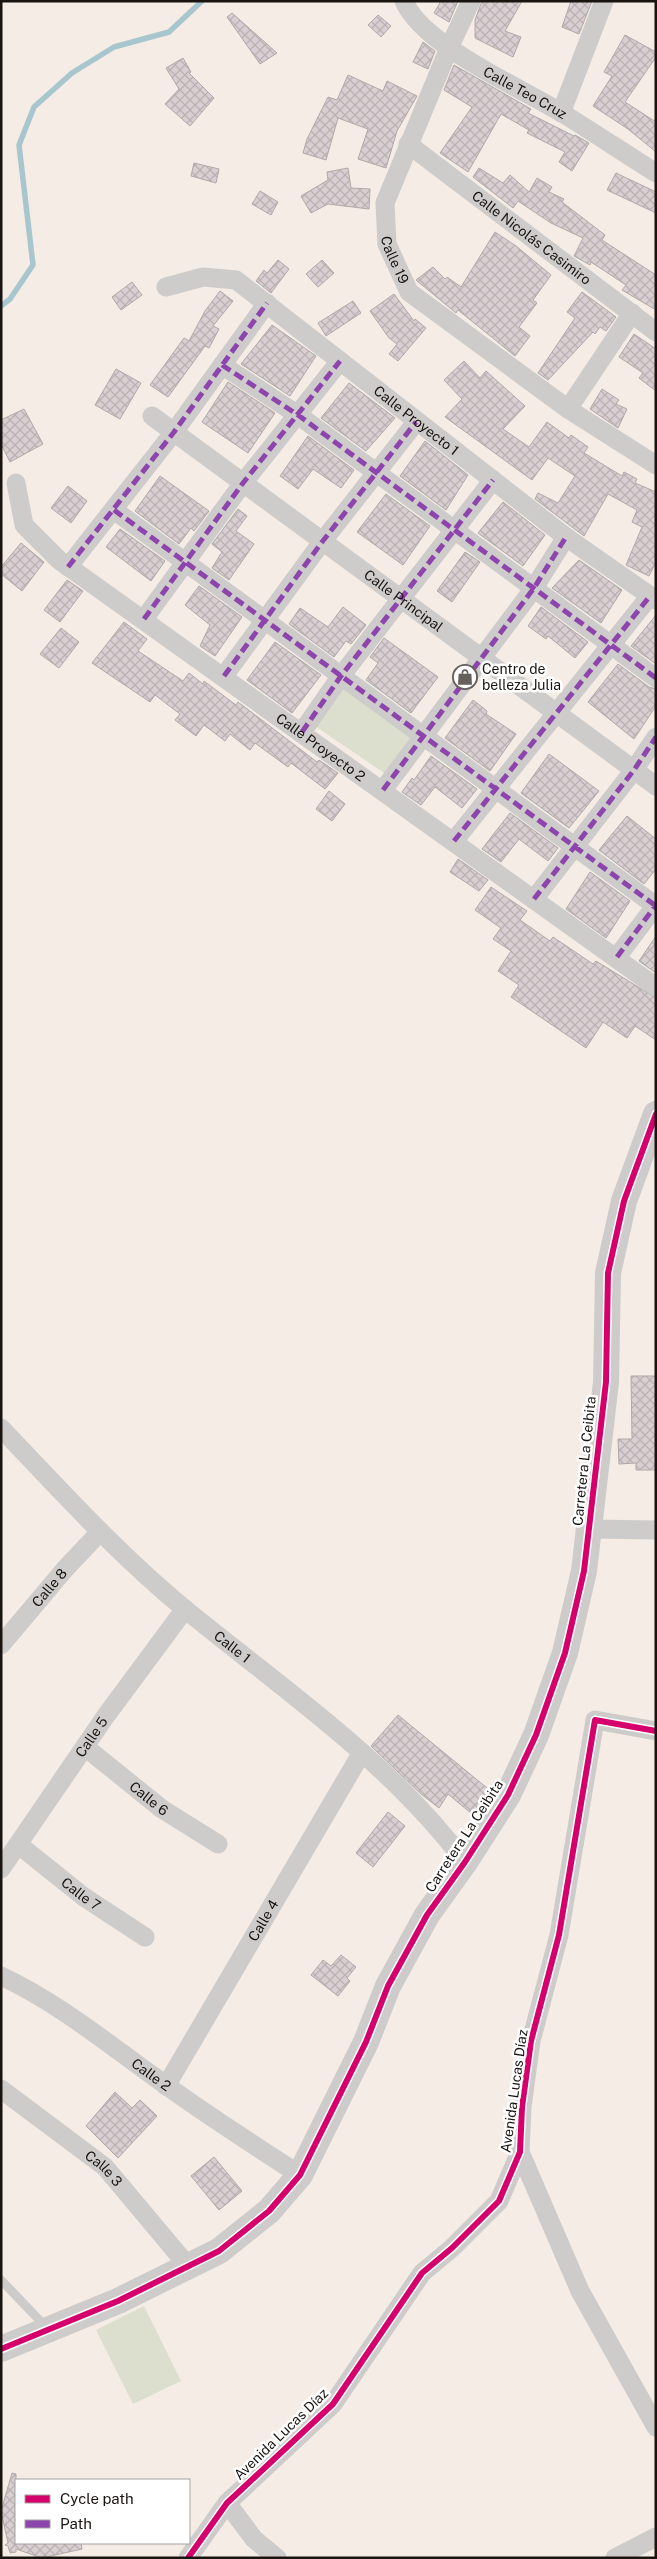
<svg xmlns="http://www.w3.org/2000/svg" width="657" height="2559" viewBox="0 0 657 2559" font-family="'Public Sans',sans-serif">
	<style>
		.grass { fill: #dcdfcd }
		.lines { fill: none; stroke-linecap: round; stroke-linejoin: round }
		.stream { stroke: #a8c6cd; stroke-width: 5.5 }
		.building { fill: url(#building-cross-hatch); stroke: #afa9a8 }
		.lane { stroke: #cdccca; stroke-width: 9 }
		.street { stroke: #cdccca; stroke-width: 19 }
		.secondary { stroke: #cdccca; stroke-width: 26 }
		.quiet { stroke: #8e44ad; stroke-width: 5; stroke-dasharray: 10 5; stroke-linecap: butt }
		.cycleway-casing { stroke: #fff; stroke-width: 9 }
		.cycleway { stroke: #d6006c; stroke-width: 6 }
		.labels { text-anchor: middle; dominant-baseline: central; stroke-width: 5; stroke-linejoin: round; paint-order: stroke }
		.street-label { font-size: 14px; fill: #191410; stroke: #fff }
		.poi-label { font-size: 14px; fill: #191410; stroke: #fff; text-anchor: start }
	</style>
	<defs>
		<pattern id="building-cross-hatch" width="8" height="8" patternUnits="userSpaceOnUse" patternTransform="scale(1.25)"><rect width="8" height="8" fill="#d9cfd2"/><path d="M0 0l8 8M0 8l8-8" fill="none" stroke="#bab1b3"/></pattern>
	</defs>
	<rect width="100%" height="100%" fill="#f4ece5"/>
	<path class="grass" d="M343 683 414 734 387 775 315 726Z
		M144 2306 181 2381 133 2404 96 2330Z"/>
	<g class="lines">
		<path class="stream" d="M1 306 10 299 33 265 19 145 34 107 72 73 114 47 169 32 202 1"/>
	</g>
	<path class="building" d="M441 1H458L449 22 434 13Z
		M482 1H522L505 31 521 37 513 57 475 38V20Z
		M571 1H592L579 34 562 27Z
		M232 13 277 53 260 64 227 17Z
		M378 15 391 26 381 37 368 25Z
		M625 35 656 52V57L625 102 656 122V152L628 129 593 106 612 76 604 72Z
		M423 42 435 51 428 69 413 62Z
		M183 58 191 72 189 73 214 98 190 126 165 104 179 89 166 68Z
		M454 65 531 109 528 113 574 136 575 135 589 143 572 171 559 162 565 152 527 133 529 130 501 114 468 172 440 153 472 107 444 90Z
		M348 75 383 91 387 81 417 96 397 131 386 168 358 159 368 129 338 118 326 160 303 153 307 139 328 97 337 100Z
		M194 163 219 169 216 183 191 176Z
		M348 168 351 188 370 189 369 209 328 204 311 213 301 196 328 180 327 172Z
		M479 168 503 183 510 175 529 192 537 178 552 187 549 192 564 199 562 202 605 235 602 240 656 275V310L622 290 626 285 591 262 590 265 574 256 583 238 551 223 518 201 513 208 473 177Z
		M616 173 656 192V213L607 190Z
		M260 191 278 202 271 215 252 204Z
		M495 232 516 246 551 275 533 300 537 303 519 327 530 336 515 356 458 310 456 313 416 280 433 267 445 279 447 277 461 287Z
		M278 260 289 269 271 293 256 281 264 270 267 273Z
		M322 260 334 273 318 287 306 274Z
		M132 282 142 295 121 310 112 297Z
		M220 291 233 301 213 326 219 329 209 348 205 346 168 397 150 385 184 338 189 341 205 311Z
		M582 292 616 317 606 331 600 327 595 334 593 332 548 380 538 373 575 318 567 312Z
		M394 294 414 321 415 319 426 328 398 361 389 354 397 344 389 338 370 311Z
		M353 301 361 313 326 336 318 323Z
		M272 325 316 356 290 396 241 364Z
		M634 334 656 349V391L639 378 643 373 619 357Z
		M464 361 480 378 486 371 525 406 503 429 529 447 547 422 569 438 571 435 588 447 584 453 622 476 624 472 637 479 635 483 656 492V562L649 576 626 565 642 527 632 522 637 510 608 494 584 536 535 499 538 493 558 503 575 476 548 458 532 480 445 417 462 399 444 380Z
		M116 369 141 383 120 419 95 405Z
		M228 382 275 413 248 453 202 422Z
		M349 383 395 418 366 451 321 418Z
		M602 389 619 400 616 404 627 409 618 428 590 409Z
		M24 409 43 444 10 462 1 444V420Z
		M308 436 354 470 341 488 313 469 298 489 280 476Z
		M425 441 468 475 446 510 400 476Z
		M160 476 209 511 194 531 191 528 179 544 135 511Z
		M68 486 87 501 71 523 51 508Z
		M386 494 430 526 403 565 357 532Z
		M503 502 545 535 523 566 478 533Z
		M238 509 247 516 236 531 254 544 229 580 212 568 222 552 212 544Z
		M120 529 165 561 151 581 106 547Z
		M21 543 44 562 22 591 1 574V567Z
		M465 552 480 562 452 602 437 591Z
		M579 560 622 590 601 623 552 588Z
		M67 580 83 591 60 622 44 610Z
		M199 586 242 617 215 656 200 646 210 625 185 605Z
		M343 607 366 625 351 644 346 641 334 657 289 624 300 608 328 627Z
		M541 607 588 642 575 658 548 636 546 639 528 626Z
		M656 615V664L631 646Z
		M124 622 147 639 138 651 183 681 189 673 203 684 204 681 236 705 238 702 317 762 319 760 338 773 325 789 291 763 288 767 255 743 250 750 230 734 225 741 204 725 196 736 175 720 180 714 155 695 150 702 92 663Z
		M61 628 79 642 59 668 40 654Z
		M384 638 438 677 411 713 366 680 378 663 370 657Z
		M275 642 321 675 292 713 247 680Z
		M618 664 649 687 656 689V706L634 739 588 702Z
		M473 700 487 711 486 714 516 734 490 771 445 738Z
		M549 754 599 791 569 828 521 793Z
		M431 756 477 789 462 808 435 787 421 805 402 792 412 778 414 780Z
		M329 791 345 804 332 821 316 809Z
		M510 813 558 848 548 861 519 839 501 862 482 849Z
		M627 816 656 839V869L644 884 599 850Z
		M458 859 488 880 479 891 450 872Z
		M590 872 630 901 606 938 566 909Z
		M491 887 527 911 520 920 550 941 553 937 593 964 596 961 656 998V1040L635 1026 627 1038 603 1022 586 1048 511 997 519 985 498 971 511 951 493 939 501 928 475 910Z
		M656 936V973L639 961Z
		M631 1376H656V1470H636V1463L619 1464 618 1439H632Z
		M398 1715 492 1792 472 1814 448 1794 439 1808 421 1794 371 1746Z
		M388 1812 405 1826 373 1867 356 1853Z
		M341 1955 356 1967 347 1978 350 1981 338 1996 311 1975 323 1960 331 1966Z
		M115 2092 132 2108 140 2100 157 2116 118 2158 86 2126Z
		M214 2157 242 2191 219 2210 191 2176Z
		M12 2473 16 2474V2543H81L82 2549 42 2558 16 2549V2552L10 2553 8 2546 5 2545 8 2543 1 2511Z"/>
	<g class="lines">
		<path class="lane" d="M1 2280 46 2327"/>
		<g class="street">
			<path id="s1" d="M404 1C422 45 521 88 562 113 593 132 624 153 656 173"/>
			<path id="s2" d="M471 1 449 48 385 203 387 244 409 292 568 409 656 465"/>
			<path d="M561 113 604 1"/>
			<path id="s3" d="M408 144 656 332"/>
			<path id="s4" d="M166 287 203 277 236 280 566 537 656 600"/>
			<path d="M222 365 298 415 656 678"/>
			<path d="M568 409 632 313"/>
			<path id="s5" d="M152 416 656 786"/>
			<path id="s6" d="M16 483 24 525 59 560 656 987"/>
			<path d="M114 510 656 906"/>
			<path d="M68 567 174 432 267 303"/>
			<path d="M144 619 243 483 340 361"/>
			<path d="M224 676 322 542 416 422"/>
			<path d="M302 732 341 676 493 480"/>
			<path d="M383 790 534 588 566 537"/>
			<path d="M454 841 650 596"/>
			<path d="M534 899 634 770 656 737"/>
			<path d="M617 957 656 905"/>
			<path id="s7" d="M1 1428C61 1491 119 1555 186 1610 283 1689 389 1761 465 1862"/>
			<path d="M589 1529 656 1530"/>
			<path id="s8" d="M1 1645 65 1569 99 1533"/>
			<path id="s9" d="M85 1747 162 1809 218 1844"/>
			<path id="s10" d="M19 1845 84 1897 145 1937"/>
			<path id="s11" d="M1 1869 105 1717 185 1609"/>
			<path id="s12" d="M1 1976C61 2004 113 2048 167 2086 210 2117 255 2146 300 2175"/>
			<path id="s13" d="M166 2086 361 1754"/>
			<path id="s14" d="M1 2089 105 2167 188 2266"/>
			<path d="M520 2152 580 2291 656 2427"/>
			<path d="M227 2503 254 2539 277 2558"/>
			<path d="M188 2558 227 2503 333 2404 422 2273 452 2248 499 2201 520 2152 522 2107 531 2041 559 1935 595 1720 656 1731"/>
			<path d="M615 2558 656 2537"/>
		</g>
		<path class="secondary" d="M1 2349 118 2301 219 2251 269 2211 300 2175 366 2042 388 1986 427 1915 465 1862 508 1795 536 1735 565 1653 584 1571 606 1382 608 1273 624 1201 656 1114"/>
		<path class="quiet" d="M222 365 298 415 656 678
			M114 510 656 906
			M68 567 174 432 267 303
			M144 619 243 483 340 361
			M224 676 322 542 416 422
			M302 732 341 676 493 480
			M383 790 534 588 566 537
			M454 841 650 596
			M534 899 634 770 656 737
			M617 957 656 905"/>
		<defs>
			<path id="cycleway" d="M1 2349 118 2301 219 2251 269 2211 300 2175 366 2042 388 1986 427 1915 465 1862 508 1795 536 1735 565 1653 584 1571 606 1382 608 1273 624 1201 656 1114
				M188 2558 227 2503 333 2404 422 2273 452 2248 499 2201 520 2152 522 2107 531 2041 559 1935 595 1720 656 1731"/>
		</defs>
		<use href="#cycleway" class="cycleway-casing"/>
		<use href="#cycleway" class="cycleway"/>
	</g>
	<defs>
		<symbol id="shop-ring" viewBox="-11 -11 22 22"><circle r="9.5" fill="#fff" stroke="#66605b" stroke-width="1.5"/><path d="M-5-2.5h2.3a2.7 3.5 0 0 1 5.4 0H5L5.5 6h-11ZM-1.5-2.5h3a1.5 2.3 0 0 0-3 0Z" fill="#66605b"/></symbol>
	</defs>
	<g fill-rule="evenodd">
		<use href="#shop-ring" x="451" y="663" width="28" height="28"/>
	</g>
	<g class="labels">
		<g class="street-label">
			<text stroke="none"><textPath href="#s1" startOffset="154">Calle Teo Cruz</textPath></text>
			<text stroke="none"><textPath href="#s3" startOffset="155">Calle Nicolás Casimiro</textPath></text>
			<text stroke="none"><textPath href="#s2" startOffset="278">Calle 19</textPath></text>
			<text stroke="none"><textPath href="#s4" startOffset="300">Calle Proyecto 1</textPath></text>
			<text stroke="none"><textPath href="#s5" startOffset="312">Calle Principal</textPath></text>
			<text stroke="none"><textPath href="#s6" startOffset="414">Calle Proyecto 2</textPath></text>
			<text transform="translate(584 1461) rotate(-84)">Carretera La Ceibita</text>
			<text stroke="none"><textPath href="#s8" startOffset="75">Calle 8</textPath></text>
			<text stroke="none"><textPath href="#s7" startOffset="319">Calle 1</textPath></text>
			<text stroke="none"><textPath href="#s11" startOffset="160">Calle 5</textPath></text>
			<text stroke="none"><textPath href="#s9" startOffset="82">Calle 6</textPath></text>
			<text transform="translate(464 1836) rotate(-57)">Carretera La Ceibita</text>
			<text stroke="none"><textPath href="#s10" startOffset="79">Calle 7</textPath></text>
			<text stroke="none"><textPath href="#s13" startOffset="192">Calle 4</textPath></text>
			<text stroke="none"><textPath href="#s12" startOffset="180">Calle 2</textPath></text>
			<text transform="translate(514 2091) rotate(-82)">Avenida Lucas Díaz</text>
			<text stroke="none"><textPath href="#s14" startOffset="130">Calle 3</textPath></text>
			<text transform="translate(281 2434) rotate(-44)">Avenida Lucas Díaz</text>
		</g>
		<g class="poi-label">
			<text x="482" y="669">Centro de<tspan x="482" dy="16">belleza Julia</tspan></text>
		</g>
	</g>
	<rect width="657" height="2559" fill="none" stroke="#191410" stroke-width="5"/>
	<rect x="15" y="2479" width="175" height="65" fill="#ffffff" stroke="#a3a19f"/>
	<rect x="25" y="2495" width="25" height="8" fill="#d6006c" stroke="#a3a19f"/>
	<text x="60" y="2504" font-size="15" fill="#191410">Cycle path</text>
	<rect x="25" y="2520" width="25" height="8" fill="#8e44ad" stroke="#a3a19f"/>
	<text x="60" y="2529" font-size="15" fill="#191410">Path</text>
</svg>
